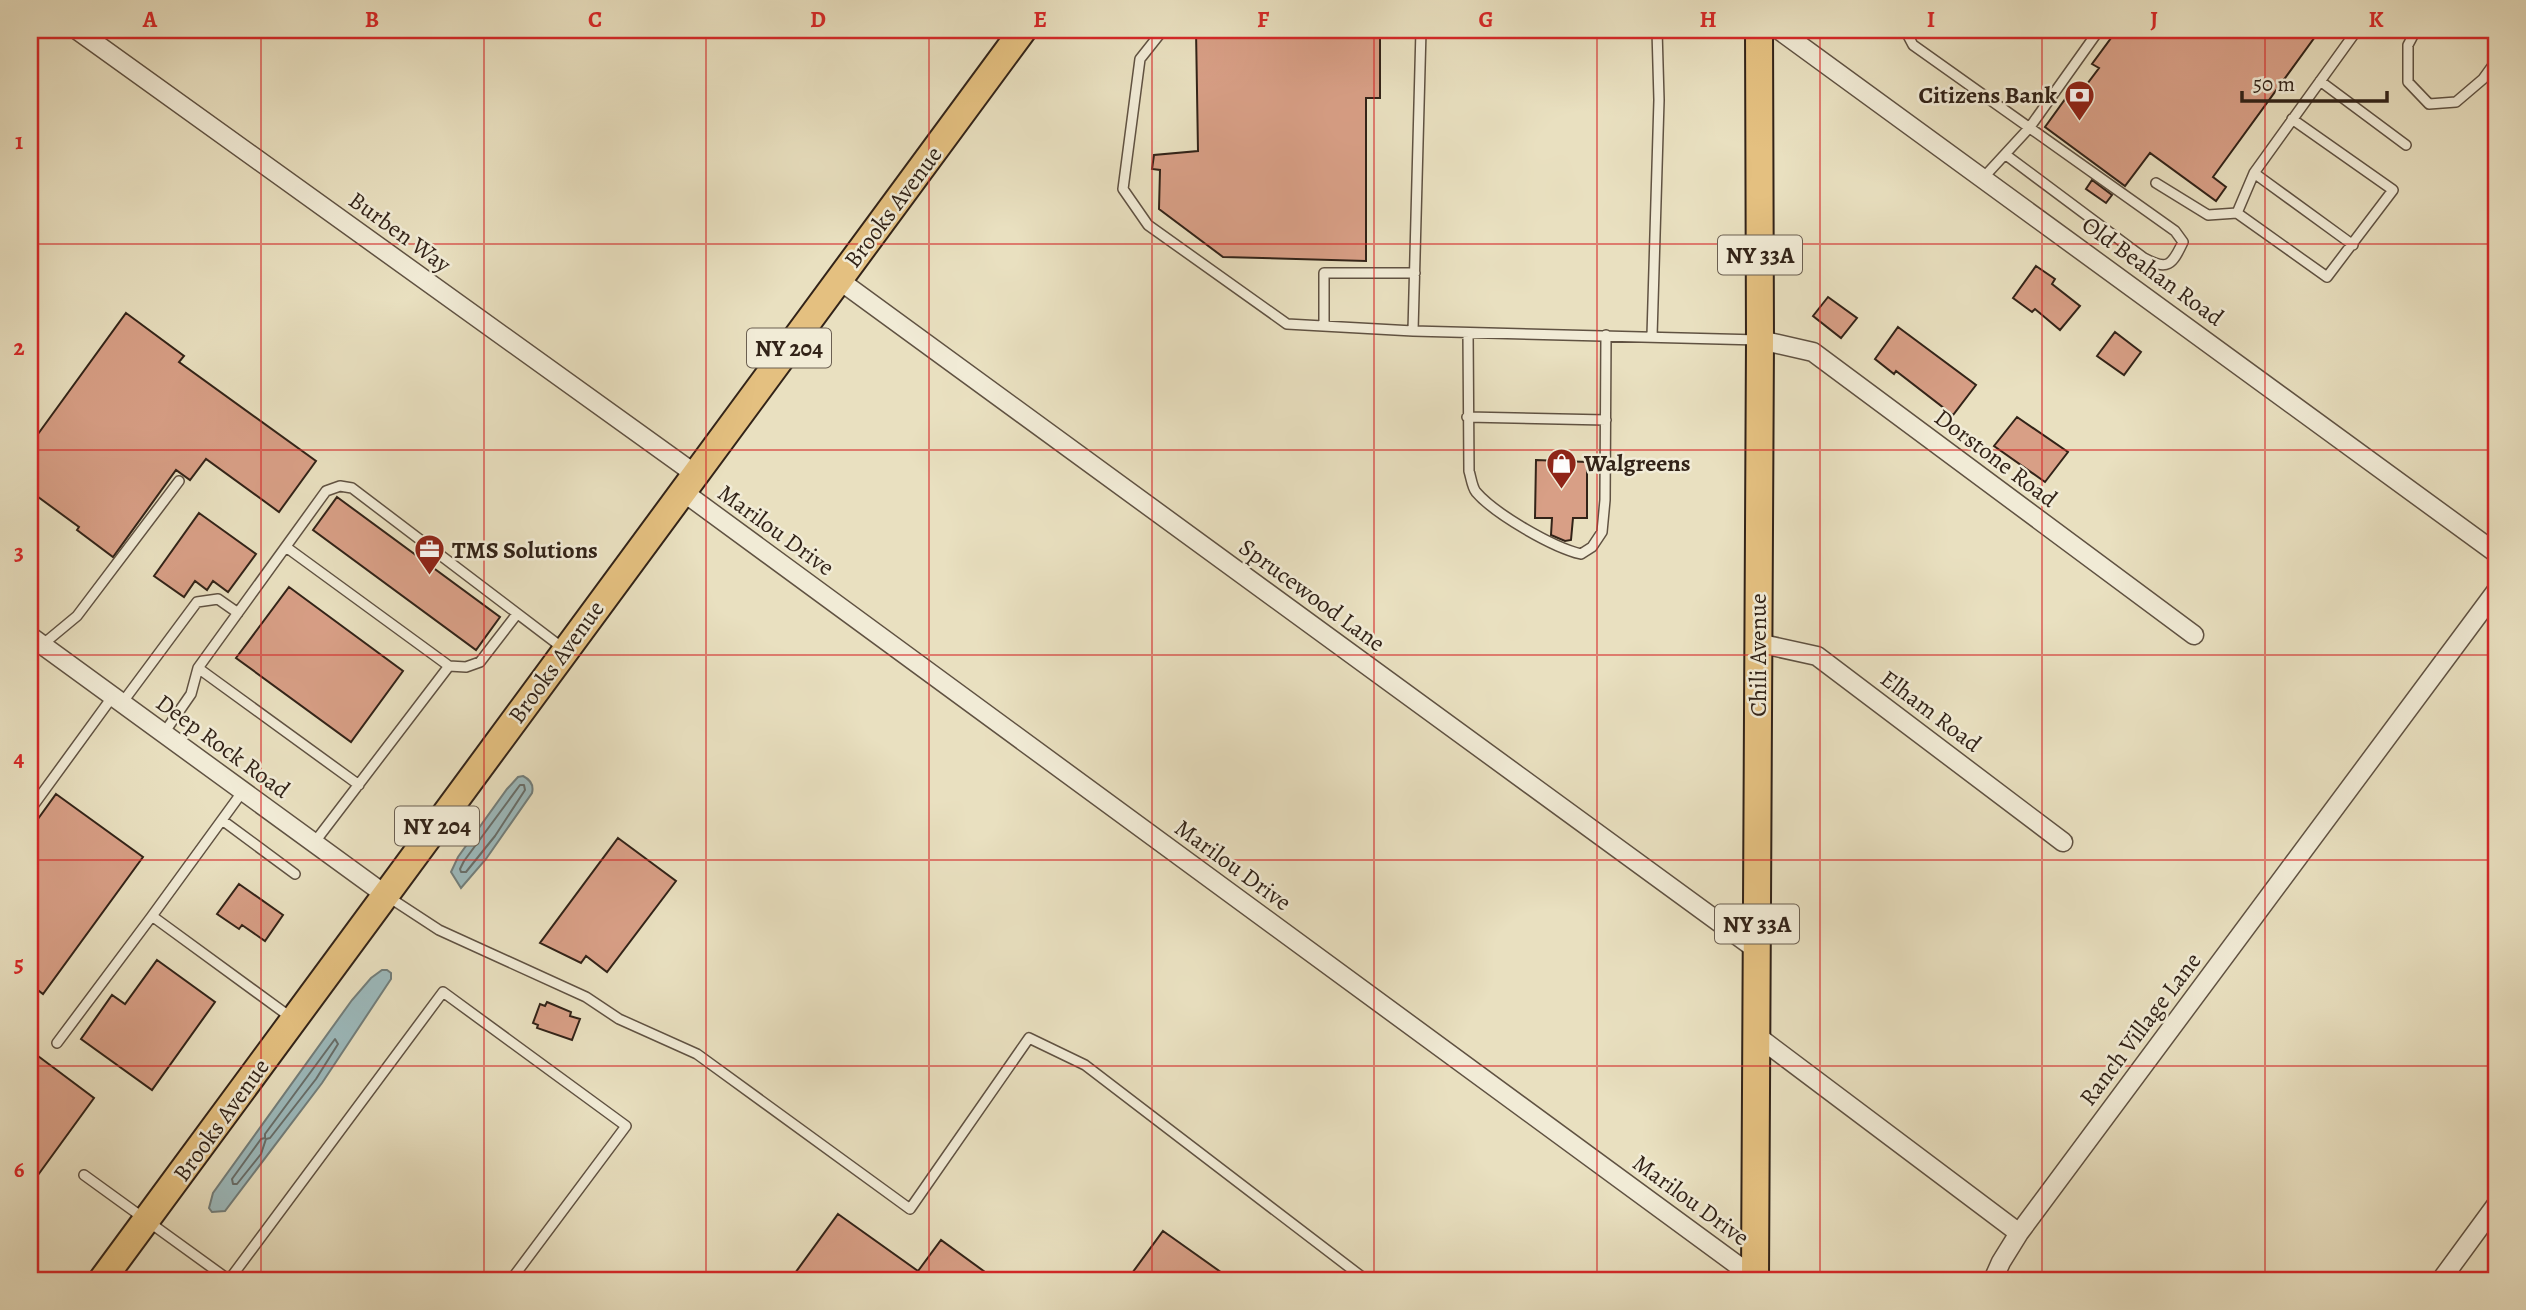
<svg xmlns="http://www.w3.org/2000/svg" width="2526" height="1310" viewBox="0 0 2526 1310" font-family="Alegreya,serif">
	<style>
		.water { fill: #9cbabd; stroke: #727e7b; stroke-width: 2 }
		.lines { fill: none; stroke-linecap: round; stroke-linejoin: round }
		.shore { stroke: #676e6a; stroke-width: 2 }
		.building { fill: #d89f86; stroke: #322318; stroke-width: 2 }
		.service-casing { stroke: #605242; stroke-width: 12 }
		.minor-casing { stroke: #605242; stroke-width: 21 }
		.primary-casing { stroke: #322318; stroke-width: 30 }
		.service { stroke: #f1ebd6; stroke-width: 9 }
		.minor { stroke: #f1ebd6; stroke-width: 18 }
		.primary { stroke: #e4c080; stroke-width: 26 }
		.grid { fill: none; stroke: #d62828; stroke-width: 2; stroke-opacity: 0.55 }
		.labels { text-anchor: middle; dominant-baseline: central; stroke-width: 5; stroke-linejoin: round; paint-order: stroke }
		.shield { fill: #f1ebd6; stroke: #6b5f51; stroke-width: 2 }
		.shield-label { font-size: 23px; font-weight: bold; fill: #322318 }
		.poi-label { font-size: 24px; font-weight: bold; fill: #322318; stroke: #f1ebd6; text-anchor: start }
		.street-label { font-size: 24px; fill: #322318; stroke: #f1ebd6 }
		.neatline { fill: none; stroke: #d62828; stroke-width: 2.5 }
		.grid-label { font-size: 23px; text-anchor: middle; font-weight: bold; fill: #d62828 }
	</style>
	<rect width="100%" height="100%" fill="#e9e0c0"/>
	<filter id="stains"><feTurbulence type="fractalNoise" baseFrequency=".00286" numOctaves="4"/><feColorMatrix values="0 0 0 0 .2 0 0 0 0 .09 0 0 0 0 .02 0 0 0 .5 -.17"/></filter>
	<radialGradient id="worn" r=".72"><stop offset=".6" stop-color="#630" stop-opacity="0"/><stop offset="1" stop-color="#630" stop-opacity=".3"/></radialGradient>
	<path class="water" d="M523 776C531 780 534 785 532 793L486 859 461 888 451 872 458 857 507 789 518 777Z
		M382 970H387L391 973V979L322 1083 225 1211 212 1212 209 1208 213 1193 352 1000 371 978Z"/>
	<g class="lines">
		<path class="shore" d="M520 785H524L525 790 495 836 466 872H461L460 869 464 861Z
			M335 1039 338 1044 316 1079 270 1138 266 1139 261 1154 237 1184H233L232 1179 261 1139 265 1138V1134Z"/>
	</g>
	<path class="building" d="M1196 30H1380V98H1366V261L1223 257 1159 209 1160 170 1152 169 1154 155 1198 151Z
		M2117 30H2320L2213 177 2226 187 2216 201 2150 153 2125 186 2045 127 2071 91 2078 96 2099 68 2092 64Z
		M2092 180 2112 195 2106 203 2086 189Z
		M2036 266 2055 279 2052 284 2080 306 2060 330 2035 309 2032 312 2013 298Z
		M1828 297 1857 318 1841 338 1813 316Z
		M126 313 184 356 179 362 316 461 279 512 206 459 190 480 176 470 113 557 77 530 79 527 30 491V445Z
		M1898 327 1976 385 1953 415 1896 371 1894 374 1875 359Z
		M2115 332 2141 352 2124 375 2097 356Z
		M2017 417 2068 452 2045 482 1994 446Z
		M1536 460 1587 462V518H1573L1571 540 1565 541 1551 535 1552 518H1535Z
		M337 497 500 617 476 650 313 530Z
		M199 513 256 554 228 592 213 581 207 590 195 581 184 597 154 576Z
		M289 587 403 671 351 742 236 658Z
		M56 794 143 857 43 994 30 984V830Z
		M618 838 676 881 607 972 586 956 581 963 540 943Z
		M239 884 283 915 265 941 242 925 239 929 217 914Z
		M157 960 215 1002 152 1090 81 1039 112 995 125 1004Z
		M547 1002 571 1012 570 1016 580 1019 572 1040 537 1028 538 1025 533 1023 540 1004 545 1006Z
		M30 1050 94 1098 30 1186Z
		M838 1214 918 1271 941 1240 996 1280H790Z
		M1163 1231 1232 1280H1127Z"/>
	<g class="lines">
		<defs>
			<path id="service" d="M1163 30 1140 59 1123 189 1148 225 1287 324 1413 331
				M1421 30 1413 331 1759 340
				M1905 30 1913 45 2175 231 2183 242C2172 265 2168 271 2144 258L2006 155
				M2416 30 2408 45V82L2429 104 2456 102 2483 79 2496 61
				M2320 81 2406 145
				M2254 173 2353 245
				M1984 177 2030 127 2099 30
				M2156 183 2208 215 2237 213 2254 173 2357 30
				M2237 213 2327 277 2393 190 2292 119
				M1324 326V273H1415
				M1468 333 1469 471C1471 477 1472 487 1476 492 1495 514 1552 547 1581 554L1592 547 1602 532 1605 500 1606 335
				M1652 336 1659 100 1657 30
				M1467 417 1606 420
				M286 547 449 666
				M30 655 77 616 179 481
				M198 668 359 785
				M122 703 197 602 218 599 238 613
				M164 733 191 694 198 668 326 491 340 486 352 488 564 649
				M30 810 113 696
				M222 820 295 874
				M314 843 449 666 466 667 480 662 517 614
				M387 896 439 930 586 997 619 1019 697 1054 910 1209 1029 1038 1085 1065 1366 1280
				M152 916 243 791
				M57 1043 152 916 293 1019
				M84 1175 229 1280
				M229 1280 443 992 626 1126 511 1280"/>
			<path id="minor" d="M77 30 695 474
				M1779 30 2496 553
				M839 280 1757 950
				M1760 340 1813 352 2194 635
				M682 491 1755 1278
				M30 636 387 896
				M1758 643 1817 656 2063 842
				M1757 1036 2019 1233
				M1993 1280 2001 1262 2019 1233 2496 591
				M2441 1280 2496 1205"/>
			<path id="primary" d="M102 1280 1023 30
				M1755 1280 1760 340 1759 30"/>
		</defs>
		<use href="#service" class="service-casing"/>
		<use href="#minor" class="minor-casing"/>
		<use href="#primary" class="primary-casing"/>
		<use href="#service" class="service"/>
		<use href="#minor" class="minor"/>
		<use href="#primary" class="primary"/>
	</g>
	<path class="grid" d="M261 30V1280M484 30V1280M706 30V1280M929 30V1280M1152 30V1280M1374 30V1280M1597 30V1280M1820 30V1280M2042 30V1280M2265 30V1280M30 244H2496M30 450H2496M30 655H2496M30 860H2496M30 1066H2496"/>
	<defs>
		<symbol id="bank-pin" viewBox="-11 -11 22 30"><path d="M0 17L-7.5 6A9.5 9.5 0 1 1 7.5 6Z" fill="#8f2418" stroke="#f1ebd6"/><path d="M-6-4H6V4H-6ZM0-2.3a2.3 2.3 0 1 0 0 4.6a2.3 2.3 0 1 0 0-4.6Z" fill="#fff"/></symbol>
		<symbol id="shop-pin" viewBox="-11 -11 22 30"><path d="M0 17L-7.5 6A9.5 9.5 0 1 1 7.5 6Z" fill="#8f2418" stroke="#f1ebd6"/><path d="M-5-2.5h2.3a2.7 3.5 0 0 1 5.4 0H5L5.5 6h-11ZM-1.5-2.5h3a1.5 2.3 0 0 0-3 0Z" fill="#fff"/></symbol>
		<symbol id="office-pin" viewBox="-11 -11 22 30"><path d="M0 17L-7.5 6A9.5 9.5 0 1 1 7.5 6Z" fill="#8f2418" stroke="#f1ebd6"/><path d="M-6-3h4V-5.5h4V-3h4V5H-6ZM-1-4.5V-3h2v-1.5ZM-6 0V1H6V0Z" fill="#fff"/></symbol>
	</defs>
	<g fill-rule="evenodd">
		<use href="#bank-pin" x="2062" y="78" width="35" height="47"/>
		<use href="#shop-pin" x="1544" y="446" width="35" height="47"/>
		<use href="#office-pin" x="412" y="532" width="35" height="47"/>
	</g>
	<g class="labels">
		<g class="shield">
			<rect x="1718" y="235.5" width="84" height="39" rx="5"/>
			<rect x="747" y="328.5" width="84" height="39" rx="5"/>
			<rect x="395" y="806.5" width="84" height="39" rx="5"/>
			<rect x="1715" y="904.5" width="84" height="39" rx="5"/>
		</g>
		<g class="shield-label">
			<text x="1760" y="255">NY 33A</text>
			<text x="789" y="348">NY 204</text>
			<text x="437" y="826">NY 204</text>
			<text x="1757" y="924">NY 33A</text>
		</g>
		<g class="poi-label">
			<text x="2057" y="95" text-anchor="end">Citizens Bank</text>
			<text x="1584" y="463">Walgreens</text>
			<text x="452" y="550">TMS Solutions</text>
		</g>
		<g class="street-label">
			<text transform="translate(893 207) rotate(-53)">Brooks Avenue</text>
			<text transform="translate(400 232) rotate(36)">Burben Way</text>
			<text transform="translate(2153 271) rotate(36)">Old Beahan Road</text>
			<text transform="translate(1996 458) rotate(37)">Dorstone Road</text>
			<text transform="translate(776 530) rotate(36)">Marilou Drive</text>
			<text transform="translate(1312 595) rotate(36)">Sprucewood Lane</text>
			<text transform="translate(1758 655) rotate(-90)">Chili Avenue</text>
			<text transform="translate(556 662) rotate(-54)">Brooks Avenue</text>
			<text transform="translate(1931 711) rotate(37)">Elham Road</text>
			<text transform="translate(223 746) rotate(36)">Deep Rock Road</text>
			<text transform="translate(1233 865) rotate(36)">Marilou Drive</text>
			<text transform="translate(2140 1029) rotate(-53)">Ranch Village Lane</text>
			<text transform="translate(221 1120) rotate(-54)">Brooks Avenue</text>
			<text transform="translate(1691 1200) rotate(36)">Marilou Drive</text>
		</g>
	</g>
	<rect width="2526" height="1310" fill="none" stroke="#e9e0c0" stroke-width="77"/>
	<path d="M2242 91v10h145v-10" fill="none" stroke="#322318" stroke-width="3.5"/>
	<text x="2253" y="91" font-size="21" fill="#322318" stroke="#f1ebd6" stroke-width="5" paint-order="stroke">50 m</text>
	<rect x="38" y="38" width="2450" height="1234" class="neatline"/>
	<g class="grid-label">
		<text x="150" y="27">A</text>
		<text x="372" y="27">B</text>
		<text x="595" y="27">C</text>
		<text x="818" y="27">D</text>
		<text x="1040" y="27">E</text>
		<text x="1263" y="27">F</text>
		<text x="1486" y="27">G</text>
		<text x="1708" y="27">H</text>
		<text x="1931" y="27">I</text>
		<text x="2154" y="27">J</text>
		<text x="2376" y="27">K</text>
		<text x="19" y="149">1</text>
		<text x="19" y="355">2</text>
		<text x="19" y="560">3</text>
		<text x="19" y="766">4</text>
		<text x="19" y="971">5</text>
		<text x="19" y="1177">6</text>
	</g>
	<rect width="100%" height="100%" filter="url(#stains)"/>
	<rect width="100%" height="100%" fill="url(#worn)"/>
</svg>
